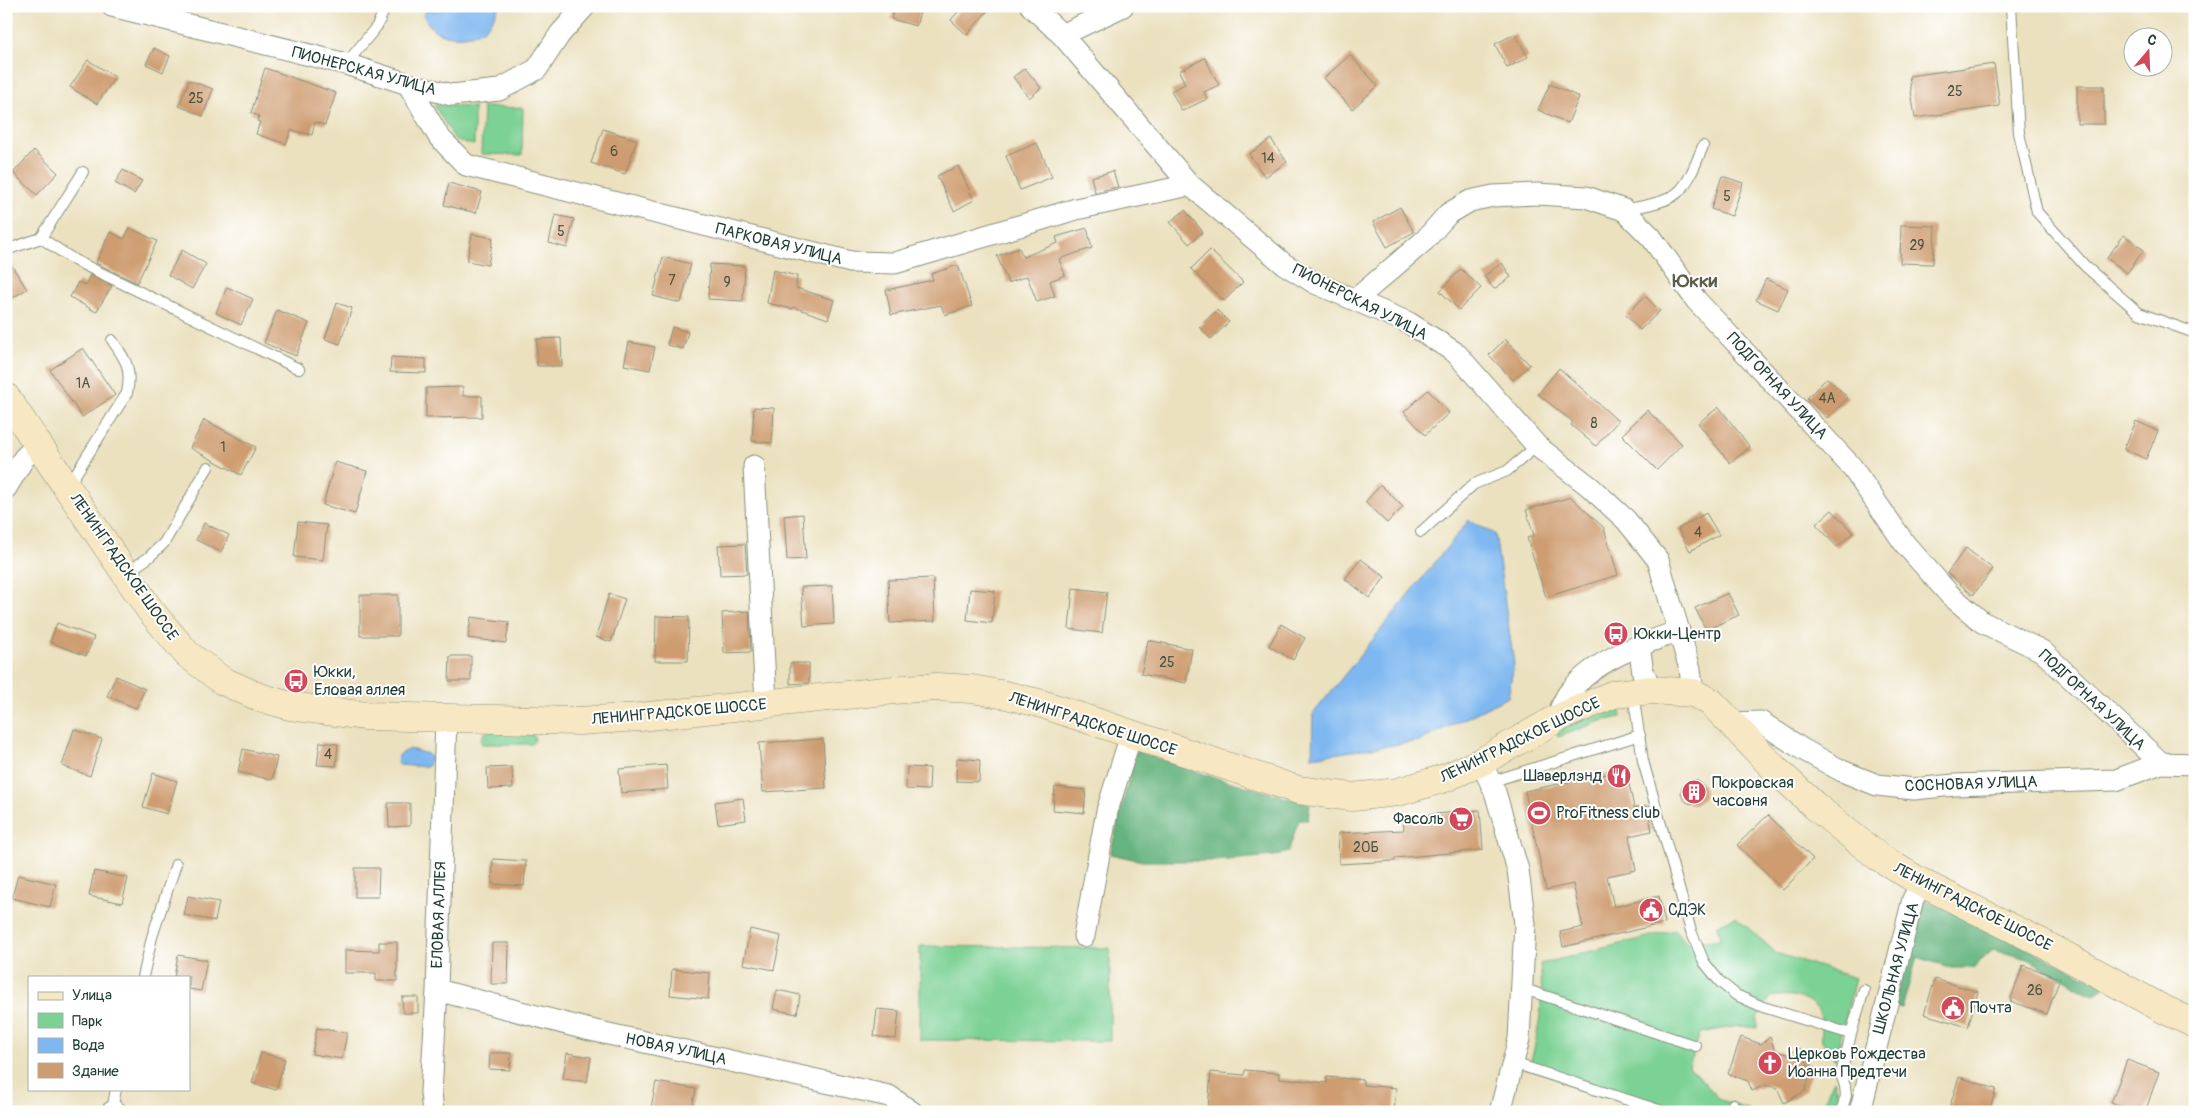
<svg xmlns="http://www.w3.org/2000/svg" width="2201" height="1118" viewBox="0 0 2201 1118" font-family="Pangolin,sans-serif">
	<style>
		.green { fill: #7cd194; stroke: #4e8764 }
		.forest { fill: #65b37e; stroke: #427859 }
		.water { fill: #7fb8f0; stroke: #4f7a92 }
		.building { fill: #ce9c6f }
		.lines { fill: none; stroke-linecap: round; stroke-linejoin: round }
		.lane-casing { stroke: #858f7a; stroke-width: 12 }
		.street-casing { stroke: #858f7a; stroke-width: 23 }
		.secondary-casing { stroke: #858f7a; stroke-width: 29 }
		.lane { stroke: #fff; stroke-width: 10 }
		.street { stroke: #fff; stroke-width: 21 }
		.secondary { stroke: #f7e8c3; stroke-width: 28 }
		.labels { text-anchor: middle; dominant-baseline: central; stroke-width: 4; stroke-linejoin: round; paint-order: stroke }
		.number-label { font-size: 14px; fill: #4b5543 }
		.street-label { font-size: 16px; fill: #1f3d34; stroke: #fff }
		.poi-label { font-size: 16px; fill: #1f3d34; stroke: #fff; text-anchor: start }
		.quarter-label { font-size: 19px; font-weight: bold; fill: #5c5e49; stroke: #fff }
	</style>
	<rect width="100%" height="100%" fill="#fff"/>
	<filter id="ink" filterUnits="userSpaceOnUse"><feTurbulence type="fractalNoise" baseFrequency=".02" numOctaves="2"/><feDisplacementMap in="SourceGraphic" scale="10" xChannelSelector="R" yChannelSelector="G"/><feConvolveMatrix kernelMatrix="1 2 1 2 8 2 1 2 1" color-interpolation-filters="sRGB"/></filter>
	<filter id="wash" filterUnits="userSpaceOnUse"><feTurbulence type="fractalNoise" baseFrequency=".0096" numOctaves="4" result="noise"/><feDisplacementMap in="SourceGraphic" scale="20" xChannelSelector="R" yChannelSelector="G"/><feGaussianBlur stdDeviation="1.12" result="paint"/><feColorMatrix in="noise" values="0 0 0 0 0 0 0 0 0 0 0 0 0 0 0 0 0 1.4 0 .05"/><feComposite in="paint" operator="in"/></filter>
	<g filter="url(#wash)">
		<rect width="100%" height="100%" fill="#ebe1bf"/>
		<path class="green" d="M434 105 474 107V145L456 141Z
			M483 107 523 108 522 155 481 154Z
			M1620 710 1621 717 1601 721 1558 737 1557 730 1589 717Z
			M492 729 533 735 535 739 532 744H482L481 739 484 734Z
			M1736 917 1776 953 1855 978 1835 1060C1832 1053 1822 1044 1821 1037 1820 1029 1823 1018 1818 1010 1807 995 1787 994 1771 997L1757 1018V1028L1739 1026 1700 1033 1689 1067 1721 1100 1755 1112H1683L1530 1064C1540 1027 1544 1002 1540 964L1675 930 1687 943 1720 939 1718 925Z
			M920 946 1110 948V1041L920 1040Z
			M1834 1080 1838 1096 1835 1112H1818Z"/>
		<path class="forest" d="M1136 751 1210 776 1310 804 1308 820H1299L1288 852 1274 856 1216 861H1142L1110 854Z
			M1923 898 2105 986 2092 995 2028 959 1993 950 1973 968H1952L1917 957 1902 1008 1893 1006Z"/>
		<path class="water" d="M440 6H499C495 15 491 23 484 29 472 38 447 39 434 30 429 26 426 20 423 14L428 10 438 11Z
			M1469 520 1495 534 1514 664 1508 697 1420 741 1312 757 1313 714Z
			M409 749 428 754 431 758 427 767 399 765 397 761 399 755Z"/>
		<g id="blocks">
			<path class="building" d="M895 6H922L916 26 891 19Z
				M963 6H992L967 35 951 20Z
				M1515 34 1528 57 1507 68 1495 44Z
				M154 48 170 56 163 72 146 64Z
				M1350 55 1378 86 1352 109 1324 78Z
				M1205 58 1219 85 1204 92 1207 99 1182 111 1171 91 1185 84 1179 71Z
				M88 60 115 77 97 104 70 87Z
				M1994 64 2000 106 1915 118 1909 76Z
				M265 68 336 93 325 125 315 122 312 135 291 130 286 144 256 134 260 122 257 121 259 116 251 113Z
				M1025 68 1041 88 1029 98 1013 77Z
				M189 80 213 89 203 116 179 106Z
				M1550 84 1579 97 1568 123 1538 110Z
				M2077 86H2104V124H2077Z
				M603 129 637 140 625 174 591 163Z
				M1271 139 1287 162 1265 177 1249 154Z
				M1037 143 1052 177 1020 190 1006 156Z
				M34 150 58 173 37 195 13 173Z
				M958 166 974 200 954 211 937 176Z
				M123 170 142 181 134 194 115 183Z
				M1113 171 1118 187 1095 192 1091 177Z
				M1722 176 1743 183 1732 216 1711 209Z
				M449 183 482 192 476 213 444 205Z
				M1400 207 1414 232 1387 247 1373 222Z
				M1185 210 1203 232 1189 244 1170 222Z
				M555 215 574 219 567 248 549 243Z
				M1901 225 1935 226 1933 264 1900 263Z
				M130 228 157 241 137 283 96 263 110 232 124 239Z
				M1087 228 1092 248 1059 259 1065 275 1050 281 1055 296 1037 302 1027 276 1008 283 997 256 1019 248 1023 257 1058 243 1056 237Z
				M472 234 493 238 488 265 467 261Z
				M2124 235 2144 250 2127 273 2107 258Z
				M182 250 206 264 192 289 168 275Z
				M1210 250 1243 282 1224 301 1191 269Z
				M6 257 27 289 6 302Z
				M663 257 691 264 681 303 653 296Z
				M1502 263 1511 277 1494 289 1484 276Z
				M710 264 745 266 743 301 708 299Z
				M958 265 972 306 945 315 941 305 891 315 886 290 933 280 931 274Z
				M1461 269 1481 288 1459 310 1440 291Z
				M773 270 797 276 796 288 834 300 828 319 793 307V309L767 303Z
				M90 275 112 286 96 312 70 297 78 282 85 285Z
				M1766 279 1788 289 1778 310 1756 300Z
				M227 287 253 299 241 325 216 313Z
				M1645 296 1660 311 1640 330 1626 315Z
				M337 303 352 308 340 344 325 339Z
				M277 310 309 323 296 356 264 343Z
				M1217 310 1229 322 1211 339 1199 327Z
				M672 327 688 332 683 349 667 345Z
				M561 338 562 366H537V339Z
				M1505 339 1530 365 1513 380 1489 355Z
				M629 342 655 347 650 370 624 365Z
				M83 348 115 395 82 417 50 370Z
				M391 357 426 359V373L390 372Z
				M1559 368 1618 421 1596 446 1571 425 1573 422 1538 394Z
				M1827 378 1848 398 1827 418 1807 398Z
				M463 387V396H482V417L426 418V388Z
				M1428 390 1449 413 1425 435 1404 412Z
				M754 407 774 408 772 443 752 441Z
				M1719 407 1750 447 1730 463 1698 423Z
				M1647 410 1682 444 1657 470 1622 435Z
				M204 420 256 447 241 475 190 448Z
				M2136 421 2158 431 2146 459 2124 449Z
				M335 462 367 471 355 514 323 505Z
				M1381 485 1403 507 1387 523 1365 502Z
				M1571 497 1604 528 1618 575 1546 597 1527 538 1534 535 1526 510Z
				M1832 510 1853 533 1837 547 1816 524Z
				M1706 513 1719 535 1690 551 1678 529Z
				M803 514 806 559 787 560 784 516Z
				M298 522 327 525 323 560 294 557Z
				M204 523 229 535 221 552 196 540Z
				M745 544 747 574 720 575 718 545Z
				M1966 548 1993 569 1973 595 1947 573Z
				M1361 559 1385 577 1370 598 1345 579Z
				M933 578 935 621 890 623 888 580Z
				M832 586 834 624 804 626 801 587Z
				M1073 588 1107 592 1102 633 1069 629Z
				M970 589 995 591 992 623 967 620Z
				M1728 593 1739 615 1706 630 1695 608Z
				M609 594 625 599 611 642 596 637Z
				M360 595H398V636H360Z
				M749 611 751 652 724 653 722 613Z
				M656 616 689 617 688 661H655Z
				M471 617 509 622 506 643 468 638Z
				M57 623 94 637 86 656 50 642Z
				M1281 624 1305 638 1293 660 1269 646Z
				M1148 640 1192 649 1186 683 1141 674Z
				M450 656H471V681H449Z
				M790 663H809V683L790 684Z
				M116 676 145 689 136 708 107 696Z
				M74 729 102 739 90 776 62 766Z
				M823 739 826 788 763 792 759 743Z
				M320 742 338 744 336 766 317 765Z
				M243 749 277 757 272 780 238 772Z
				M957 758 980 760 979 782 956 781Z
				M666 765 668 789 621 793 619 769Z
				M512 767 513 788 488 789 487 768Z
				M907 767 930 768 929 790 906 789Z
				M1626 770 1634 808 1647 806 1652 831 1629 836 1636 870 1607 876 1614 907 1659 896 1665 923 1563 947 1560 932 1583 927 1573 884 1546 890 1525 791Z
				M153 773 177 781 167 814 143 807Z
				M1681 792a12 12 0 1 1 24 0a12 12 0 1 1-24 0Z
				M1055 787 1086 790 1084 813 1053 810Z
				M743 798 746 820 718 824 715 802Z
				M388 803H410V826L389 827Z
				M1480 810 1483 850 1395 858V861L1339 864 1338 833 1404 830 1403 817Z
				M1768 815 1813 859 1783 890 1737 845Z
				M493 859 526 861 524 886 492 884Z
				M355 868H379L378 897H355Z
				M94 871 128 878 122 903 89 896Z
				M18 875 56 884 50 907 12 898Z
				M188 896 219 902 215 921 184 915Z
				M750 929 781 936 774 970 743 964Z
				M379 942H397V981H376V973H345V950L379 951Z
				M492 943H509L508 984H491Z
				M178 955 207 960 201 991 189 989V977H174Z
				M2023 965 2060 978 2047 1014 2010 1001Z
				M672 969 710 973 708 999 670 995Z
				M1935 979 1978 992 1968 1027 1924 1014Z
				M777 990 800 995 797 1014 773 1009Z
				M402 997H418V1013H403Z
				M877 1009 899 1011 896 1039 874 1036Z
				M317 1028 347 1033 342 1059 312 1054Z
				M1741 1037 1761 1044 1770 1037 1775 1051 1788 1054 1800 1048 1811 1071 1805 1091 1784 1103 1777 1088 1765 1085 1752 1091 1748 1081 1728 1074Z
				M261 1053 285 1059 276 1090 252 1083Z
				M490 1053H511L510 1070 489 1069Z
				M567 1053 591 1057 587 1082 563 1079Z
				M2127 1060 2159 1072 2145 1112H2135L2111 1103Z
				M1245 1070 1279 1073V1078L1327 1083V1077L1363 1080V1085L1396 1088 1394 1112H1212L1213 1109H1208L1211 1072 1244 1075Z
				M1959 1077 1996 1089 1989 1112H1948Z
				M656 1082 696 1089 691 1112H668L651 1108Z"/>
		</g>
	</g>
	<g filter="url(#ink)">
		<use href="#blocks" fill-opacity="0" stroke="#858f7a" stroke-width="1"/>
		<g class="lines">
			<defs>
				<path id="lane" d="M2011 6 2019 133 2037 212 2085 266 2139 313 2195 333
					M346 64 377 26 386 6
					M1624 210C1679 199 1682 199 1703 146
					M41 238 83 172
					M6 250 41 238 74 260 299 369
					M68 486 127 393C132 368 126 360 112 340
					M1421 532 1474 484 1507 471 1537 446
					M126 573 148 558 164 543 208 467
					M1633 693 1643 761 1691 931 1704 962 1720 982 1736 995 1763 1007 1851 1034 1841 1074 1845 1086 1846 1096 1841 1112
					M1490 782 1640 735
					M143 977 152 937 176 864
					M1521 988 1696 1046
					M1851 1034 1864 990
					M1513 1063 1665 1112
					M112 1111 116 1089
					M1730 1112 1733 1104"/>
				<path id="street" d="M112 6 346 64 408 84 452 95 499 90 537 69 560 34 585 6
					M1031 6 1062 35 1190 185 1284 264 1315 283 1409 323 1456 353 1537 446 1589 486 1626 520 1658 560 1690 669 1693 693
					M1062 35 1123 6
					M408 84 439 137 466 165 851 262 895 263 1076 209 1190 185
					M1355 300 1425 240 1448 214 1470 201 1493 196 1537 194 1586 197 1624 210 1651 237 1696 300 1851 466 1905 544 1950 595 1982 622 2042 651 2161 763
					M754 466 766 704
					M6 488 24 458 38 444
					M1639 645 1643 673 1653 690
					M1556 719C1560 711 1563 701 1568 694 1593 660 1640 645 1679 631
					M1730 723 1761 722 1802 749 1842 771 1877 785 1914 789 1954 785 2116 780 2161 763 2195 764
					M1481 762 1495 792 1518 870 1525 924 1519 1039 1500 1112
					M1084 936 1107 811 1131 735
					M437 990 586 1029 889 1096 912 1112
					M112 1112H116
					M433 1112 431 1092 437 990 446 719
					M1860 1112 1913 899 1922 883"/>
				<path id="secondary" d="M6 397 150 610 187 654 223 681 259 697 290 706 366 716 579 721 640 717 904 689 937 687 972 689 1006 695 1039 703 1298 790 1352 797 1398 792 1445 778 1481 762 1556 719 1614 694 1653 690 1693 693 1711 702 1775 769 1815 806 1877 856 1922 883 2042 943 2163 1009 2195 1024"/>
			</defs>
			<use href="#lane" class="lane-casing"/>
			<use href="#street" class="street-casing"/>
			<use href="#secondary" class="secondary-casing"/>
			<use href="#lane" class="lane"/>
			<use href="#street" class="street"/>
			<use href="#secondary" class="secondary"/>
		</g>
	</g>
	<defs>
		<symbol id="bus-disc" viewBox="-11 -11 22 22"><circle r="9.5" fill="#d1495b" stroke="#fff"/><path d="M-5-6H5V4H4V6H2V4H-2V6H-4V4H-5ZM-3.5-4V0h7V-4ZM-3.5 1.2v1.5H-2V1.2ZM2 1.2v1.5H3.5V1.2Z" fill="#fff"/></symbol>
		<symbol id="restaurant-disc" viewBox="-11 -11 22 22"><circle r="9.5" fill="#d1495b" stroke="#fff"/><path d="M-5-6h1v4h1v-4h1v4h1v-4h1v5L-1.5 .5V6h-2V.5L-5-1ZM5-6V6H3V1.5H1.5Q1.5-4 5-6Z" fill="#fff"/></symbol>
		<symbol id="building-disc" viewBox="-11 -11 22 22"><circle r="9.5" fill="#d1495b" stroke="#fff"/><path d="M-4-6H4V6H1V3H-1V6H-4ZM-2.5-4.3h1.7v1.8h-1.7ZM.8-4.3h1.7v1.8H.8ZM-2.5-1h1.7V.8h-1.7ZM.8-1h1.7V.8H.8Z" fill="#fff"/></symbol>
		<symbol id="stadium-disc" viewBox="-11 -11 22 22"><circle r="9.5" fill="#d1495b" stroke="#fff"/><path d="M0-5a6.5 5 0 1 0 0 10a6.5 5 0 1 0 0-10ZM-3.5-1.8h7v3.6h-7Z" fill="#fff"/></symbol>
		<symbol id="supermarket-disc" viewBox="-11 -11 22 22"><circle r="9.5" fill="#d1495b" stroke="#fff"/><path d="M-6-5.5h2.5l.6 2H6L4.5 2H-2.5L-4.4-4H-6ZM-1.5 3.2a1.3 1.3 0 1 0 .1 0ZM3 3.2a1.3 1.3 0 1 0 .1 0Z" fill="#fff"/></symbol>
		<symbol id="civic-disc" viewBox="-11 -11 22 22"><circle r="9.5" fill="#d1495b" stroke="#fff"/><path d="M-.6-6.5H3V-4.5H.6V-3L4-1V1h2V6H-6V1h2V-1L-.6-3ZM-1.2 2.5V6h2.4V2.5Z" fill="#fff"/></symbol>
		<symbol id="church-disc" viewBox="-11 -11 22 22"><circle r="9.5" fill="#d1495b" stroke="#fff"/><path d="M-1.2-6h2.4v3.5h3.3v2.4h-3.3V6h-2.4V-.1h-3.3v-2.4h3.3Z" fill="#fff"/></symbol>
	</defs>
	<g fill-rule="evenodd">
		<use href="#bus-disc" x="1602" y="620" width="28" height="28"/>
		<use href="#bus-disc" x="282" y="667" width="28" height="28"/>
		<use href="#restaurant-disc" x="1605" y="762" width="28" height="28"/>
		<use href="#building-disc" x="1680" y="778" width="28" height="28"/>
		<use href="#stadium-disc" x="1525" y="799" width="28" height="28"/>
		<use href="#supermarket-disc" x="1447" y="805" width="28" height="28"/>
		<use href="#civic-disc" x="1637" y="896" width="28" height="28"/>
		<use href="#civic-disc" x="1939" y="994" width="28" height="28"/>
		<use href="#church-disc" x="1756" y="1049" width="28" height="28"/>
	</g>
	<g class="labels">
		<g class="number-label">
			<text x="1955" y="91">25</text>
			<text x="196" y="98">25</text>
			<text x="614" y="151">6</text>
			<text x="1268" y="158">14</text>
			<text x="1727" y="196">5</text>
			<text x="561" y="231">5</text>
			<text x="1917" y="245">29</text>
			<text x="672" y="280">7</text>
			<text x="727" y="282">9</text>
			<text x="83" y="383">1А</text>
			<text x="1827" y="398">4А</text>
			<text x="1594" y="423">8</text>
			<text x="223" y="447">1</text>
			<text x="1698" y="532">4</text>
			<text x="1167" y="662">25</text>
			<text x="328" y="754">4</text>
			<text x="1366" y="847">20Б</text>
			<text x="2035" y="990">26</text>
		</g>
		<g class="street-label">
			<text transform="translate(364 71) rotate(15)">ПИОНЕРСКАЯ УЛИЦА</text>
			<text transform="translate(779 244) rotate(14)">ПАРКОВАЯ УЛИЦА</text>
			<text transform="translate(1360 302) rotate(27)">ПИОНЕРСКАЯ УЛИЦА</text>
			<text transform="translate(1777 386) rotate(47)">ПОДГОРНАЯ УЛИЦА</text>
			<text transform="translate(124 567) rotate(55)">ЛЕНИНГРАДСКОЕ ШОССЕ</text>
			<text transform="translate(2092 700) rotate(43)">ПОДГОРНАЯ УЛИЦА</text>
			<text transform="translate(679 712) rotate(-5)">ЛЕНИНГРАДСКОЕ ШОССЕ</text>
			<text transform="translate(1093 724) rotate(18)">ЛЕНИНГРАДСКОЕ ШОССЕ</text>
			<text transform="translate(1520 740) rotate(-26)">ЛЕНИНГРАДСКОЕ ШОССЕ</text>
			<text transform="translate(1971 784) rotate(-2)">СОСНОВАЯ УЛИЦА</text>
			<text transform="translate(1973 907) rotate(27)">ЛЕНИНГРАДСКОЕ ШОССЕ</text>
			<text transform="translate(439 915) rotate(-88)">ЕЛОВАЯ АЛЛЕЯ</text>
			<text transform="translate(1896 968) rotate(-75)">ШКОЛЬНАЯ УЛИЦА</text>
			<text transform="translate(676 1049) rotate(12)">НОВАЯ УЛИЦА</text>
		</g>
		<g class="poi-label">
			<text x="1634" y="634">Юкки-Центр</text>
			<text x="314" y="672">Юкки,<tspan x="314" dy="18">Еловая аллея</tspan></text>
			<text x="1602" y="776" text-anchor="end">Шаверлэнд</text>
			<text x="1712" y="783">Покровская<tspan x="1712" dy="18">часовня</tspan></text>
			<text x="1556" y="813">ProFitness club</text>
			<text x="1444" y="819" text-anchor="end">Фасоль</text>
			<text x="1668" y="910">СДЭК</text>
			<text x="1970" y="1008">Почта</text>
			<text x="1788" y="1054">Церковь Рождества<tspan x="1788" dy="18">Иоанна Предтечи</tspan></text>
		</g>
		<g class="quarter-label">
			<text x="1695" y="281">Юкки</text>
		</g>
	</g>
	<rect width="2201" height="1118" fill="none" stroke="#fff" stroke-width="25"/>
	<rect x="28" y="976" width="162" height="115" fill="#ffffff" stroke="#a5b1ae"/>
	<rect x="38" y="992" width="25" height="8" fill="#f7e8c3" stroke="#a5b1ae"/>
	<text x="72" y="1000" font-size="15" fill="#1f3d34">Улица</text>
	<rect x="38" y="1013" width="25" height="15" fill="#7cd194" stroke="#a5b1ae"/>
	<text x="72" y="1026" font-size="15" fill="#1f3d34">Парк</text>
	<rect x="38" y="1038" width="25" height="15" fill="#7fb8f0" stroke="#a5b1ae"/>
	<text x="72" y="1050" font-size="15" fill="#1f3d34">Вода</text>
	<rect x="38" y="1063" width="25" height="15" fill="#ce9c6f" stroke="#a5b1ae"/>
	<text x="72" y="1076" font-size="15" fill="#1f3d34">Здание</text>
	<g transform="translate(2148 52) rotate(19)"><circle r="24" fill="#ffffff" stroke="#a5b1ae"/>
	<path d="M0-4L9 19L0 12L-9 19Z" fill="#d1495b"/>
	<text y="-8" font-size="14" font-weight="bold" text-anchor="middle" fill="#1f3d34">С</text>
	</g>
</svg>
